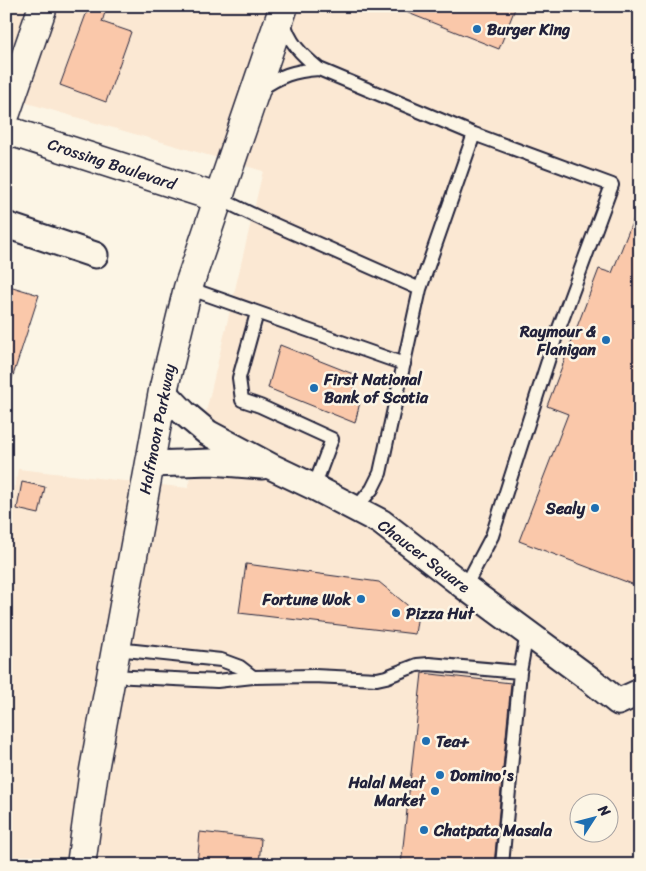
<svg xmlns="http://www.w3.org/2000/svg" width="646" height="871" viewBox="0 0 646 871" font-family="Sriracha,sans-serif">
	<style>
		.built { fill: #fbe8d3; fill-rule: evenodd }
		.building { fill: #fac8aa; stroke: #22223b }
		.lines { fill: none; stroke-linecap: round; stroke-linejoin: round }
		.lane-casing { stroke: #22223b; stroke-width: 16 }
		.street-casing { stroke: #22223b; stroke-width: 29 }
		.secondary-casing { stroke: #22223b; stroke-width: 31 }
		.primary-casing { stroke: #22223b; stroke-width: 31 }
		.lane { stroke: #fcf5e5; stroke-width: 12 }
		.street { stroke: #fcf5e5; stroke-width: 25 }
		.secondary { stroke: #fcf5e5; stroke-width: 28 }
		.primary { stroke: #fcf5e5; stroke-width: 28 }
		.poi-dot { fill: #1f6fb2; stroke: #fcf5e5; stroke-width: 2 }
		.labels { text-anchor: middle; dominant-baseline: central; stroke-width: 5; stroke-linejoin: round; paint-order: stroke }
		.poi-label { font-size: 16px; font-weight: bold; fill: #22223b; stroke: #fcf5e5; text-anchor: start }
		.street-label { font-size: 16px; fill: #22223b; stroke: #fcf5e5 }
	</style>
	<rect width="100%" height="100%" fill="#fcf5e5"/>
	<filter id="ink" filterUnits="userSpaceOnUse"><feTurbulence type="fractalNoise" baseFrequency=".02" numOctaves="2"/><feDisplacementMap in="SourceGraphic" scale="10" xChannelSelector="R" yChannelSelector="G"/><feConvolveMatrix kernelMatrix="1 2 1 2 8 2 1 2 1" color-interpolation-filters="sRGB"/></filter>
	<g filter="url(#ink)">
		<path class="built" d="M6 6H640V865H6V544L18 469 188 488 263 171 6 97ZM578 804H608V834H578Z"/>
		<path class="building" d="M89 6H107L102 22 131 32 106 102 60 85Z
			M393 6H516L499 49 393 7Z
			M639 205H640V587L519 541 568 414 547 406 599 269 612 273Z
			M6 285 39 295 10 385 6 384Z
			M280 345 358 376 351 398 360 402 355 423 268 388Z
			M22 482 45 487 39 514 17 509Z
			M246 564 379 582 418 614 415 634 239 613Z
			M422 673 511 683 494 865H401Z
			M200 832 261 839 259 865H197Z"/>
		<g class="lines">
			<defs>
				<path id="lane" d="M283 19C289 43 301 54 319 69L474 134 420 289
					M259 90C282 75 292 71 319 69
					M218 198 264 220 420 289 380 473 372 489 356 508
					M188 288 404 364
					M257 313 239 378 242 400 260 406 332 439 314 487
					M465 587 492 536 555 339 612 185 474 134
					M116 649 221 660 240 667 253 677
					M111 676 217 681 253 677 314 676 377 679 386 677 417 665 429 664 520 672
					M502 865 520 672 527 633"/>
				<path id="street" d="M6 225 95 255
					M163 391 184 413 208 433 272 467 314 487 381 522 465 587 591 680 618 702 640 692
					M150 464 211 462 262 466"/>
				<path id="secondary" d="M6 113 43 6
					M6 130 218 198"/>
				<path id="primary" d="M81 865 94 770 163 391 188 288 284 6"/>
			</defs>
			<use href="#lane" class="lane-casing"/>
			<use href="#street" class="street-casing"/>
			<use href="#secondary" class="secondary-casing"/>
			<use href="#primary" class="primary-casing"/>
			<use href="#lane" class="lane"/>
			<use href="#street" class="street"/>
			<use href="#secondary" class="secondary"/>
			<use href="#primary" class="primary"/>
		</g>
	</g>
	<g class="poi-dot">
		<circle cx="477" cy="29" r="5"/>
		<circle cx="606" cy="340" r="5"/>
		<circle cx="314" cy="388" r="5"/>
		<circle cx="595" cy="508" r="5"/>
		<circle cx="361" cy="599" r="5"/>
		<circle cx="396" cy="613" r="5"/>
		<circle cx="426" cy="741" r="5"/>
		<circle cx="440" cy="775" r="5"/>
		<circle cx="435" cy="791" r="5"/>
		<circle cx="424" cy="830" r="5"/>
	</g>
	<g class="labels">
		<g class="poi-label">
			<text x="487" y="29">Burger King</text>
			<text x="596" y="331" text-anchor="end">Raymour &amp;<tspan x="596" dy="18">Flanigan</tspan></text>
			<text x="324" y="379">First National<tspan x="324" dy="18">Bank of Scotia</tspan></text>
			<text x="585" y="508" text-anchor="end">Sealy</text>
			<text x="351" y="599" text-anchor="end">Fortune Wok</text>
			<text x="406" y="613">Pizza Hut</text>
			<text x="436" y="741">Tea+</text>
			<text x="450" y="775">Domino's</text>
			<text x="425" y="782" text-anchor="end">Halal Meat<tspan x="425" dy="18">Market</tspan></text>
			<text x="434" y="830">Chatpata Masala</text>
		</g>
		<g class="street-label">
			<text transform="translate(112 164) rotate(18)">Crossing Boulevard</text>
			<text transform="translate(157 429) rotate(-79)">Halfmoon Parkway</text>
			<text transform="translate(424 556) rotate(37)">Chaucer Square</text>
		</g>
	</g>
	<rect width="646" height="871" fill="none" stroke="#fcf5e5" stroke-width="25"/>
	<rect x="12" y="12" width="621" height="846" fill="none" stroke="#22223b" stroke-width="2" filter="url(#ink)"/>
	<g transform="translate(594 818) rotate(54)"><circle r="24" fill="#fcf5e5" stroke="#a5a1a1"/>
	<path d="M0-4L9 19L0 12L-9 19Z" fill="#1f6fb2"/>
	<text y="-8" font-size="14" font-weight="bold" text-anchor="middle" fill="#22223b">N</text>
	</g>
</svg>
